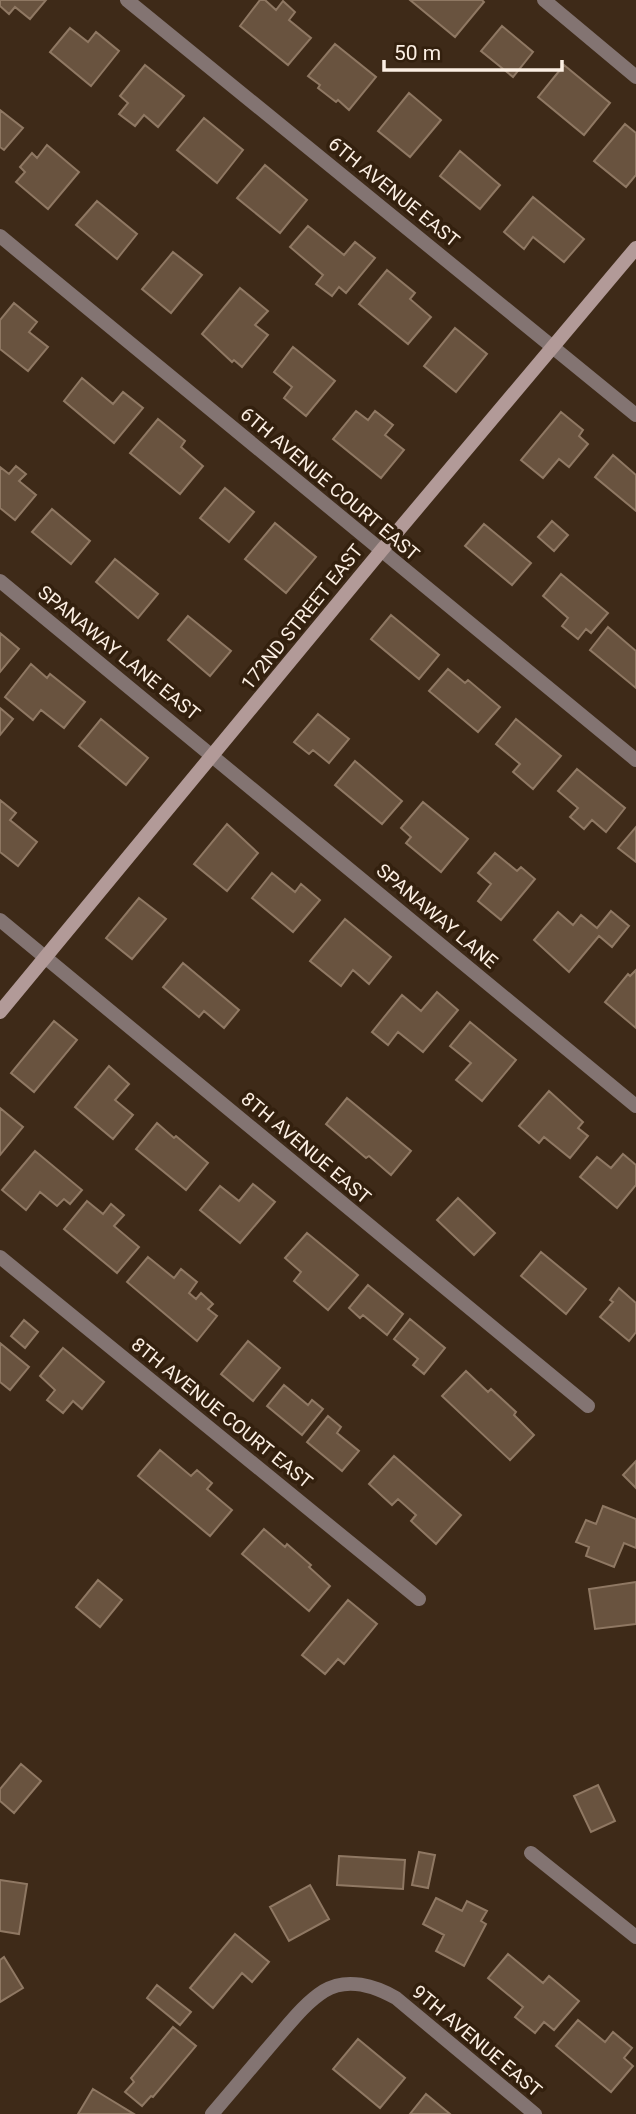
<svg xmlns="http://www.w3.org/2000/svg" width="636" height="2114" viewBox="0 0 636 2114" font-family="Roboto,sans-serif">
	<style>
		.building { fill: #69533f; stroke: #8f7863; stroke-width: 2 }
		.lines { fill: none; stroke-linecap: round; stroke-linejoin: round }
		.lane { stroke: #837472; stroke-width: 14 }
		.street { stroke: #837472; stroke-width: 14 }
		.secondary { stroke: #b29a98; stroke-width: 14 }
		.labels { text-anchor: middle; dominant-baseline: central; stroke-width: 7; stroke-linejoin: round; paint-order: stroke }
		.street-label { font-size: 19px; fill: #fcefe3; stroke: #33200e }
	</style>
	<rect width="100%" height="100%" fill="#3e2a18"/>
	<path class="building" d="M0 0H46L30 19 15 7 9 14 0 6Z
		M260 0H265L276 10 283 1 295 12 289 20 311 38 288 65 240 26Z
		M410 0H482L484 2 455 37Z
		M502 26 533 52 513 77 481 51Z
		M70 28 88 42 96 32 119 51 91 86 50 52Z
		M335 44 376 77 349 110 338 100 336 102 318 88 320 85 308 76Z
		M145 65 184 96 158 127 144 115 135 126 119 114 128 103 120 96Z
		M564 65 610 103 584 135 538 97Z
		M409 93 441 120 410 157 378 131Z
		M0 110 23 128 4 150 0 147Z
		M204 118 243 150 217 183 177 150Z
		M625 124 636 133V175L626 187 594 161Z
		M47 145 79 172 48 209 16 182 25 172 20 167 32 153 37 158Z
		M460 151 500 185 480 209 440 176Z
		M265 165 307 200 280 233 237 198Z
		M533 197 584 239 564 262 533 237 524 249 504 232Z
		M97 201 137 234 117 259 76 225Z
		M308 226 344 255 355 242 375 258 346 293 339 287 332 296 316 284 323 275 290 247Z
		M173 252 202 275 171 313 142 289Z
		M387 270 415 293 410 299 431 317 408 344 359 304Z
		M240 288 268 311 255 325 268 335 242 367 234 360 232 362 202 334Z
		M14 303 37 322 29 332 48 347 28 371 0 349V320Z
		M455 328 487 354 456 392 424 366Z
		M293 347 335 381 306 416 284 398 292 387 274 372Z
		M82 378 113 404 123 392 143 408 114 443 64 401Z
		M356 411 368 420 375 411 393 425 385 435 404 450 381 478 333 439Z
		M561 412 583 430 579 436 588 444 569 467 559 459 543 478 521 460Z
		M158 419 185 441 181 447 203 466 180 494 130 453Z
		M613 455 636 475V511L595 477Z
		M16 466 26 474 19 481 36 495 15 520 0 508V467L9 474Z
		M225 488 254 512 229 542 200 518Z
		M52 509 90 541 71 564 32 532Z
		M552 521 568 535 554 551 538 537Z
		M275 523 316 557 286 593 245 559Z
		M484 524 531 563 512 585 465 546Z
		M115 559 158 594 138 618 96 582Z
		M561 574 608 613 591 633 586 629 578 639 562 626 568 618 543 596Z
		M391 615 439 655 419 679 371 639Z
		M188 616 231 651 210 676 168 640Z
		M608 627 636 651V688L590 650Z
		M0 633 19 649 0 672Z
		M31 664 47 678 50 674 85 702 64 728 41 710 33 720 5 697Z
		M448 669 465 683 468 680 500 707 478 732 429 691Z
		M0 708 13 719 0 735Z
		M318 714 349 739 329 763 313 750 309 754 294 742Z
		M101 719 148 758 126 785 79 746Z
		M516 719 561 756 533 789 513 772 520 764 496 744Z
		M355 761 402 801 382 824 335 785Z
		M577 769 625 808 606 832 592 820 584 829 570 817 578 808 558 791Z
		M0 800 16 813 10 820 37 842 18 866 0 852Z
		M423 802 468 839 441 872 406 843 411 837 401 828Z
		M227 824 258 853 227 891 194 864Z
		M636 827V862L618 848Z
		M495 853 517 871 521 867 535 879 501 920 478 901 491 884 478 873Z
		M272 873 295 892 301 884 320 900 293 932 252 898Z
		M139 898 166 919 132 959 106 938Z
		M611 911 629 926 612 947 599 936 569 972 534 940 558 912 573 925 581 915 597 928Z
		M345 919 391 957 369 984 353 970 341 986 310 961Z
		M183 963 239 1010 224 1028 204 1011 199 1017 163 987Z
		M636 970V1028L605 1002 628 974 630 976Z
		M437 992 458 1010 423 1052 398 1032 388 1045 372 1032 402 995 421 1011Z
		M54 1021 77 1040 34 1092 11 1073Z
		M470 1022 516 1060 482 1101 456 1080 471 1063 450 1046Z
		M109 1066 129 1084 115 1100 133 1115 113 1139 75 1107Z
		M549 1091 583 1122 578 1128 588 1136 570 1158 544 1137 539 1143 519 1126Z
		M347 1098 411 1151 391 1175 369 1156 366 1158 326 1124Z
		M0 1108 23 1127 0 1155Z
		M157 1123 174 1138 176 1136 208 1163 186 1190 136 1149Z
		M35 1151 82 1190 70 1204 64 1199 57 1206 40 1192 26 1210 2 1190Z
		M623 1154 636 1165V1185L617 1208 580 1177 597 1157 611 1168Z
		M253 1184 275 1202 240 1243 200 1210 220 1186 239 1201Z
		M458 1198 495 1233 474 1255 437 1220Z
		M87 1201 103 1214 111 1204 124 1215 114 1226 139 1247 117 1273 64 1229Z
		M307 1233 358 1275 328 1310 294 1281 301 1272 285 1258Z
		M541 1252 586 1289 566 1314 521 1276Z
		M148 1257 174 1278 181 1269 197 1282 189 1293 196 1299 201 1293 213 1304 208 1309 217 1316 197 1341 127 1282Z
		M368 1285 403 1314 387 1335 363 1315 360 1318 349 1308Z
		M619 1288 636 1303V1332L629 1341 600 1317 613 1302 610 1300Z
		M410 1319 445 1348 424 1374 413 1365 418 1359 394 1339Z
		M24 1320 38 1332 25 1348 11 1336Z
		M248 1341 280 1368 253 1401 221 1374Z
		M0 1343 29 1367 10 1390 0 1382Z
		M63 1348 104 1382 82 1409 73 1401 63 1413 47 1400 55 1390 40 1376Z
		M466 1371 488 1392 491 1389 516 1412 514 1415 534 1435 510 1460 442 1396Z
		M284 1385 308 1405 312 1400 323 1409 302 1435 267 1406Z
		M328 1416 341 1427 337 1433 359 1451 342 1471 307 1442Z
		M160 1450 191 1476 197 1470 212 1483 207 1489 232 1510 210 1536 138 1476Z
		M394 1456 461 1515 436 1544 411 1521 416 1515 398 1499 392 1505 369 1484Z
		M636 1461V1488L623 1475Z
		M603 1506 636 1519V1548L624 1543 614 1567 586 1556 589 1547 576 1542 586 1520 596 1524Z
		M264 1529 285 1547 287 1544 311 1565 309 1567 330 1586 309 1611 242 1554Z
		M98 1580 122 1600 100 1627 76 1607Z
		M636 1582V1624L595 1629 589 1589Z
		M348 1600 377 1624 344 1664 338 1659 325 1674 302 1655Z
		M21 1764 41 1781 14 1813 0 1801V1789Z
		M598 1785 615 1821 591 1832 574 1796Z
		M419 1852 435 1855 428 1888 412 1885Z
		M339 1856 405 1860 403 1889 337 1885Z
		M0 1880 27 1884 19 1934 0 1931Z
		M310 1885 329 1919 289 1941 270 1907Z
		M436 1898 462 1911 467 1901 487 1911 481 1921 486 1924 464 1966 436 1951 444 1935 423 1924Z
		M235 1934 269 1962 252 1982 242 1973 213 2008 190 1988Z
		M508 1954 543 1983 549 1976 579 2001 554 2030 544 2022 535 2033 515 2017 523 2007 488 1978Z
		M4 1957 23 1988 0 2002V1960Z
		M157 1985 191 2012 180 2025 147 1998Z
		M578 2020 605 2042 613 2032 632 2048 624 2058 633 2066 611 2092 556 2046Z
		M173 2027 196 2046 153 2097 151 2096 142 2106 125 2092 134 2082 131 2078Z
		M358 2039 405 2078 380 2108 333 2069Z
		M93 2089 134 2114H78Z
		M426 2094 450 2114H410Z"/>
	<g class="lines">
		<path class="lane" d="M531 1853 636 1937"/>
		<path class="street" d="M127 0 636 415
			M544 0 636 77
			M0 236 636 760
			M0 581 636 1106
			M0 920 588 1406
			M0 1257 419 1599
			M212 2114C233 2089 254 2065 275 2040 290 2023 305 2003 324 1991 347 1977 375 1986 396 1998L535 2114"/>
		<path class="secondary" d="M0 1012 381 551 636 248"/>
	</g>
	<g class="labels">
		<g class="street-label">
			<text transform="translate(394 192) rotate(39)">6TH AVENUE EAST</text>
			<text transform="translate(330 484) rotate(40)">6TH AVENUE COURT EAST</text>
			<text transform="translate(302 617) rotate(-51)">172ND STREET EAST</text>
			<text transform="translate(119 653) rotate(39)">SPANAWAY LANE EAST</text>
			<text transform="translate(437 916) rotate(40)">SPANAWAY LANE</text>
			<text transform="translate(306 1148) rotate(40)">8TH AVENUE EAST</text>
			<text transform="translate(222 1413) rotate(39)">8TH AVENUE COURT EAST</text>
			<text transform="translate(477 2041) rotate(40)">9TH AVENUE EAST</text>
		</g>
	</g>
	<path d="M384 60v10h178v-10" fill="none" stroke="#fcefe3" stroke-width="3.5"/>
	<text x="394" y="60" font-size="21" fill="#fcefe3" stroke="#33200e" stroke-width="5" paint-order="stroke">50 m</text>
</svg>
